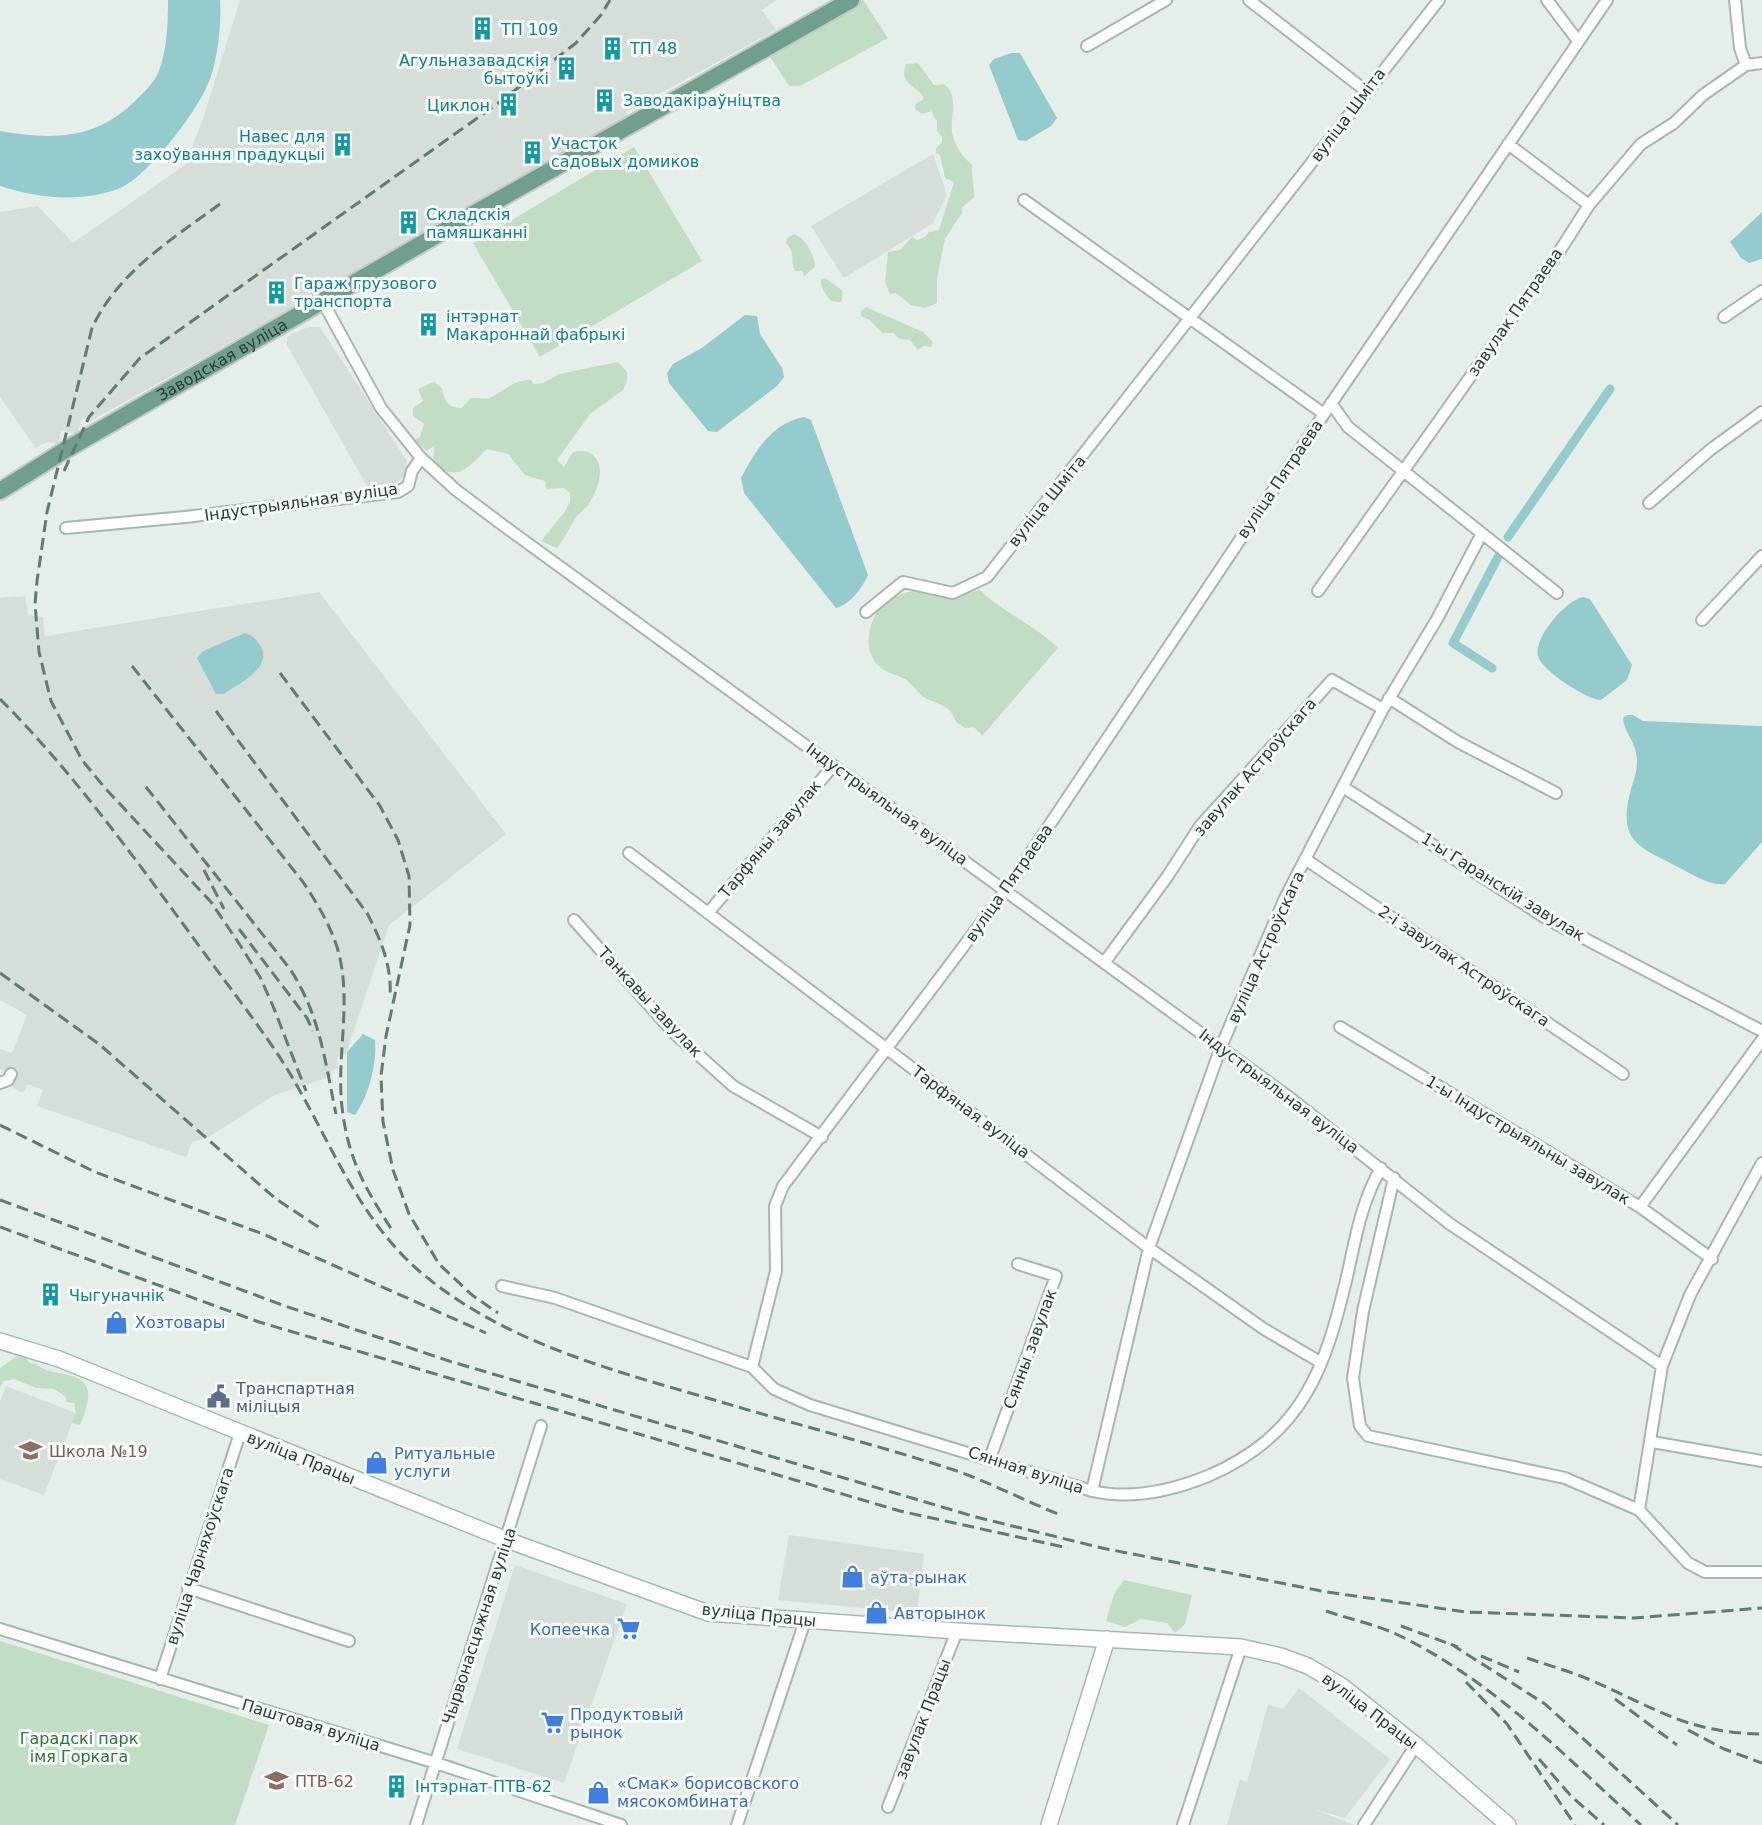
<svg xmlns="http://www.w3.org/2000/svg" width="1762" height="1825" viewBox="0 0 1762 1825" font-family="'DejaVu Sans',sans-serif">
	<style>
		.built { fill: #d5ded8 }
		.green { fill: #c2ddc5 }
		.water { fill: #94cccd }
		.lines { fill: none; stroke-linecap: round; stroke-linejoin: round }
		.canal { stroke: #94cccd; stroke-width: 9 }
		.street-casing { stroke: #a9b6b0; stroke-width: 14 }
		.secondary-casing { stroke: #a6b9b0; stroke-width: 18 }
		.primary-casing { stroke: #c3c9c6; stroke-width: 20 }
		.street { stroke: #fff; stroke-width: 10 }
		.secondary { stroke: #fff; stroke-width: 15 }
		.primary { stroke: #6f9f8d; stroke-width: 16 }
		.rail { stroke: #627a70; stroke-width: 3; stroke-dasharray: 12 6; stroke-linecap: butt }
		.labels { text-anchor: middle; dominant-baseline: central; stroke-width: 6; stroke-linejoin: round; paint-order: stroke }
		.culture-label { font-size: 16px; fill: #0d838f; stroke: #f7faf8; text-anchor: start }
		.street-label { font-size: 16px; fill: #273f35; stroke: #f7faf8 }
		.shop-label { font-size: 16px; fill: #366cbe; stroke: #f7faf8; text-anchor: start }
		.service-label { font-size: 16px; fill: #4e5e75; stroke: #f7faf8; text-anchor: start }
		.education-label { font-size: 16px; fill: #785e54; stroke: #f7faf8; text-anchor: start }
		.park-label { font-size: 16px; fill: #347244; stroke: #f7faf8 }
	</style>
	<rect width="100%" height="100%" fill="#e6eeea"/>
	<path class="built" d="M240 0H777L762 10 776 30 626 112 629 118 91 421 82 418 77 434 61 430 59 444 47 442 36 448 0 397V212L38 206 73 243 185 165 203 119Z
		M933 154 947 195 933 223 844 278 811 226Z
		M309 327H320L407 461 405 474 399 481 385 487 368 488 287 345V338L293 333Z
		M319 592 506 834 389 925 346 1054 337 1058 338 1069 331 1070 332 1076 275 1095 207 1138 192 1142 186 1157 37 1106 43 1090 28 1084 23 1093 10 1086 15 1076 0 1069V1049L12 1053 27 1015 0 1000V598L25 596 28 615 43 617 45 636Z
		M6 1386 76 1413 44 1495 0 1479V1402Z
		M789 1535 924 1554 917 1613 778 1600Z
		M515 1565 627 1604 564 1783 457 1749Z
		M1299 1688 1390 1759 1345 1818 1314 1809 1354 1825H1227L1240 1779 1247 1782 1268 1704 1283 1709Z"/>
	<path class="green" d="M853 0H863L888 38 800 86H789L765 49Z
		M918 63 934 85 943 84C960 93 950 118 952 133 955 146 962 156 972 165 971 171 975 194 974 197 972 201 965 204 962 208V213L945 239 937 278V303L925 308 911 305 896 293 890 294 885 282 888 252 900 250 912 237 917 240 925 237 929 232 939 230 954 182 945 178 940 155 936 153V148L942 142V137L937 131V121L933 116 932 111 922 114 915 109 916 103 923 100V96C917 86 898 84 906 64Z
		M634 147 702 261 540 357 473 243Z
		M794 234C805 237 815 256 815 267L804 276 802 271H795C789 260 797 255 786 243L787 238Z
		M825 278 843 291 841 302 831 301C826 294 820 288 821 279Z
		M866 307 923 332 933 342 931 347 924 346 918 350 910 340 899 339 894 333H882L870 320 861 316V311Z
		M618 362 627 372V382L623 390 590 414 557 460 564 467 573 452C581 450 590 451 595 457 606 470 596 495 587 506 585 510 580 512 577 516 570 527 565 537 557 548L541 541 564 513 570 502V493L564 488 546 489 545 481 525 475 508 454 487 449C470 465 458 485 433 462L434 446 427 451 415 440 420 437 424 424 413 416V408L423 401 418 389 434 382 442 388C444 401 448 408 462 408L470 398C476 397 484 400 490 398 504 391 514 379 531 380L534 384 543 383 559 374Z
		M920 590 957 596 980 590C1003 613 1034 624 1058 648L982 736 974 727 965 728 956 722C951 705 939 705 925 698 917 693 913 684 905 679 898 675 890 674 884 670 866 659 866 637 873 620 881 598 900 593 920 590Z
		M19 1355H24L30 1363C38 1363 39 1367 46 1370 64 1376 95 1373 87 1404 85 1412 84 1419 79 1425L72 1423 76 1413 74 1403 67 1402 65 1396 54 1389 36 1388 14 1379 4 1381 0 1387V1368Z
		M1124 1580 1192 1595 1185 1624 1175 1633 1167 1623 1141 1619 1125 1627 1106 1621 1114 1594Z
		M0 1641 269 1725 235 1825H0Z"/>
	<path class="water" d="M168 0H220C222 22 217 66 207 86 195 114 146 179 118 189 79 203 38 198 0 186V131C51 140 95 140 134 102 142 94 154 83 158 73 167 52 168 23 168 0Z
		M1011 53H1020L1057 118 1051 126 1026 141 1018 140 989 65 994 59Z
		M1762 212V259L1749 263 1741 258 1730 242Z
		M745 315 757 316 760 334 782 368 784 377 777 386 717 432 708 431 669 383 667 373 673 364 702 348Z
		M804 417 811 420 868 575C863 587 850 605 836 608L744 493 741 478C755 451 772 423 804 417Z
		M1583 597 1590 599 1632 665 1627 680 1601 700C1587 700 1541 670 1538 656 1533 638 1566 600 1583 597Z
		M245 633C252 635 255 638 259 644 276 666 239 683 224 694H216L197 658 203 651Z
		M1627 715H1633L1643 721 1762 726V842L1725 884C1709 886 1692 874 1678 867 1637 846 1617 841 1631 789 1635 777 1639 765 1636 753 1634 740 1624 732 1623 718Z
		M363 1034 375 1040C377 1063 369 1096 355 1115L347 1112V1052Z"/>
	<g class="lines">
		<path class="canal" d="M1508 537 1610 389
			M1492 668 1453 643 1498 557"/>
		<defs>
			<path id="street" d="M1249 0 1366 91
				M1547 0 1578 41
				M1735 0 1740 48 1746 65
				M1087 46 1166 0
				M1508 144 1589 205
				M1024 200 1324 414
				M323 302 381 408 421 458
				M1724 317 1762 291
				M1331 403 1348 427 1557 593
				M1649 503 1710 450 1762 412
				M66 528 185 517 398 492 408 486 412 471 421 458 456 490 504 526 1294 1101 1450 1224 1662 1366
				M1318 591 1559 252 1589 205 1641 144 1674 123 1703 95 1746 65 1762 63
				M866 612 903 582 953 593 987 577 1439 0
				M1702 620 1762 556
				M1389 698 1458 742 1556 793
				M1343 787 1549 920 1762 1031
				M629 853 1149 1248 1264 1329 1320 1362
				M1305 859 1623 1074
				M708 913 833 766
				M574 920 672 1031 733 1086 822 1137
				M1104 963 1167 877 1200 826 1332 680 1383 709
				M1340 1027 1640 1207 1712 1259
				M0 1083 8 1080 11 1074
				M1394 1178 1363 1311 1353 1378 1360 1426 1368 1436 1565 1478 1639 1510 1688 1563 1705 1572H1762
				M1640 1207 1762 1040
				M502 1286 555 1298 752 1367 774 1389 810 1405 1092 1491C1131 1500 1171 1491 1208 1476 1304 1435 1326 1367 1348 1272 1356 1235 1362 1201 1381 1168
				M752 1367 776 1271 775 1206 783 1186 1006 890 1324 414 1607 0
				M1652 1442 1762 1461
				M990 1458 1056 1276 1018 1264
				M1092 1491 1149 1248 1221 1047 1285 898 1383 709 1437 619 1481 535
				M1639 1510 1662 1366 1690 1295 1762 1163
				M188 1588 349 1641
				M0 1629 436 1763 621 1825
				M160 1679 240 1433
				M888 1807 957 1631
				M416 1825 541 1426
				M737 1825 805 1621
				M1183 1825 1241 1647
				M1364 1825 1416 1745"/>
			<path id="secondary" d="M0 1341 59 1359 507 1540 708 1613 957 1631 1241 1647 1281 1656 1308 1666 1342 1686 1416 1745 1508 1825
				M1049 1825 1107 1639"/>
			<g id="primary">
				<path id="s1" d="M0 491 62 452 461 221 851 0"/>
			</g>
		</defs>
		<use href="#street" class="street-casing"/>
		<use href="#secondary" class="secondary-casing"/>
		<use href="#primary" class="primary-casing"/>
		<use href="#street" class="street"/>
		<use href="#secondary" class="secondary"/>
		<use href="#primary" class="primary"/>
		<path class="rail" d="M220 204C171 240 118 272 92 328L47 512 37 581 35 604 39 652 51 701 82 760 105 788 211 902 240 945 260 977 273 1006 306 1091
			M64 471 89 417 140 358 497 104 576 43 601 15 610 0
			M132 666 303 882C317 903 329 923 337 947 353 999 336 1055 342 1107 348 1160 366 1190 394 1233
			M280 673 380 806 398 840 409 876 410 925 386 1036 381 1076 383 1122 393 1170 409 1214 439 1264 472 1295 498 1313
			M0 699C69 768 128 849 186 928 216 970 248 1010 277 1053 325 1125 351 1211 418 1270 507 1347 628 1374 738 1407 810 1428 883 1447 954 1470 989 1482 1023 1500 1058 1514
			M216 711 367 913C380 938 392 966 390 995
			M146 787 290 969C320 1015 325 1061 336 1114
			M204 870 224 909
			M239 929 307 1018 313 1031
			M0 973 99 1044 276 1199 323 1230
			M0 1125 95 1172 263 1234 486 1333
			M0 1200 285 1306 449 1361 976 1517 1102 1548 1327 1592 1466 1612 1634 1618 1762 1608
			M0 1227 259 1322 900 1511 1068 1548
			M1326 1611C1349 1619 1374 1624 1396 1634 1491 1679 1564 1755 1641 1825
			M1401 1626 1458 1647
			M1451 1644 1545 1704 1678 1825
			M1481 1656 1519 1672
			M1527 1658C1547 1665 1569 1671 1588 1679 1654 1707 1686 1733 1762 1734
			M1466 1682 1507 1724 1575 1825
			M1615 1699 1677 1745
			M1688 1730 1724 1749 1762 1763
			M1539 1759 1571 1796 1604 1825"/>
	</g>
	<defs>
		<symbol id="building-bare" viewBox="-9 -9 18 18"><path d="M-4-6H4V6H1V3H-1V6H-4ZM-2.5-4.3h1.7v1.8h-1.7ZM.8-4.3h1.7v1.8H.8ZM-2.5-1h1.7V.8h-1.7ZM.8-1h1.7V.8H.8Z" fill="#0f9aa8" stroke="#f7faf8" stroke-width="2.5" paint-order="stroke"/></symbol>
		<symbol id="shop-bare" viewBox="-9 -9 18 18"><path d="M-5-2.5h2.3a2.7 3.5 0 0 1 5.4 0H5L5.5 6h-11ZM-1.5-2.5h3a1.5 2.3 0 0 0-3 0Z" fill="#3f7fe0" stroke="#f7faf8" stroke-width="2.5" paint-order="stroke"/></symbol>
		<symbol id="civic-bare" viewBox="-9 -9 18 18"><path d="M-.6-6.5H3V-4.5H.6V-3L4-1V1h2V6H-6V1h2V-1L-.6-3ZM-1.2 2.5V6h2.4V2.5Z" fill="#5c6f8a" stroke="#f7faf8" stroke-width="2.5" paint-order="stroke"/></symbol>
		<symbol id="school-bare" viewBox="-9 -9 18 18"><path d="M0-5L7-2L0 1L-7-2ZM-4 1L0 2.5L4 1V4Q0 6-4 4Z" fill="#8d6e63" stroke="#f7faf8" stroke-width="2.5" paint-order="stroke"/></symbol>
		<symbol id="supermarket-bare" viewBox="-9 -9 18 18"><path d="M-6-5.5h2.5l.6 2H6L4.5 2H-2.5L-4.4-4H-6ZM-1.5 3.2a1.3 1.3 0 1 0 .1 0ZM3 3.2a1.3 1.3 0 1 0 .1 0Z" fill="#3f7fe0" stroke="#f7faf8" stroke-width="2.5" paint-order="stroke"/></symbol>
		<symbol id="university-bare" viewBox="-9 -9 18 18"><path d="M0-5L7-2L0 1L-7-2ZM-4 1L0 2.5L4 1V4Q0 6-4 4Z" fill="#8d6e63" stroke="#f7faf8" stroke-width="2.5" paint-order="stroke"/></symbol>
	</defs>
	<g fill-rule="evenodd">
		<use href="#building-bare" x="466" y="12" width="33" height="33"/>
		<use href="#building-bare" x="596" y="32" width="33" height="33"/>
		<use href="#building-bare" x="550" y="52" width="33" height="33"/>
		<use href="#building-bare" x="588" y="84" width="33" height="33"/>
		<use href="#building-bare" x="492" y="88" width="33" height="33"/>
		<use href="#building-bare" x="326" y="128" width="33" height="33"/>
		<use href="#building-bare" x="516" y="136" width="33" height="33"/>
		<use href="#building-bare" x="392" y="206" width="33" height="33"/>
		<use href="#building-bare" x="260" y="276" width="33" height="33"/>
		<use href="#building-bare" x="412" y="308" width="33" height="33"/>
		<use href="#building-bare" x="34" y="1278" width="33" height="33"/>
		<use href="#shop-bare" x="100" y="1306" width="33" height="33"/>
		<use href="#civic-bare" x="202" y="1380" width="33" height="33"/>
		<use href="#school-bare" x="14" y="1434" width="33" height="33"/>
		<use href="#shop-bare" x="360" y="1446" width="33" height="33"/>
		<use href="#shop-bare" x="836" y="1560" width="33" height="33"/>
		<use href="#shop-bare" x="860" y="1596" width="33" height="33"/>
		<use href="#supermarket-bare" x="612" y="1612" width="33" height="33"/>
		<use href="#supermarket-bare" x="536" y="1706" width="33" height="33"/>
		<use href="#university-bare" x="260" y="1764" width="33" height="33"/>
		<use href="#building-bare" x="380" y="1770" width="33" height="33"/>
		<use href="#shop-bare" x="582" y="1776" width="33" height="33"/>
	</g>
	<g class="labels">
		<g class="culture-label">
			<text x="501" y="29">ТП 109</text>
			<text x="630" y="48">ТП 48</text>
			<text x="549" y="60" text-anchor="end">Агульназавадскія<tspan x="549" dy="18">бытоўкі</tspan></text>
			<text x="623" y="100">Заводакіраўніцтва</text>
			<text x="490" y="105" text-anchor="end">Циклон</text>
			<text x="325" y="136" text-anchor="end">Навес для<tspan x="325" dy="18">захоўвання прадукцыі</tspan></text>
			<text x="551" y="143">Участок<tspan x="551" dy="18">садовых домиков</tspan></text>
			<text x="426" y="214">Складскія<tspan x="426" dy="18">памяшканні</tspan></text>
			<text x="294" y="283">Гараж грузового<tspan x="294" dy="18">транспорта</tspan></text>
			<text x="446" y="316">інтэрнат<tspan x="446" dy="18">Макароннай фабрыкі</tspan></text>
			<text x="69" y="1295">Чыгуначнік</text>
			<text x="415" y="1786">Інтэрнат ПТВ-62</text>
		</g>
		<g class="street-label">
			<text transform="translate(1348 115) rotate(-53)">вуліца Шміта</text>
			<text transform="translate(1515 312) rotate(-55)">завулак Пятраева</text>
			<text stroke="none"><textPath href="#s1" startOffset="258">Заводская вуліца</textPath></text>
			<text transform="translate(1280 479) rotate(-56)">вуліца Пятраева</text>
			<text transform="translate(1047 501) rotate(-51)">вуліца Шміта</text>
			<text transform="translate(301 502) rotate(-8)">Індустрыяльная вуліца</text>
			<text transform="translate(1255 767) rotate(-49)">завулак Астроўскага</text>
			<text transform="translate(887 804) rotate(36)">Індустрыяльная вуліца</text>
			<text transform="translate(770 839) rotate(-50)">Тарфяны завулак</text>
			<text transform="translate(1009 883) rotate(-55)">вуліца Пятраева</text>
			<text transform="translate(1503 887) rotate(32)">1-ы Гаранскій завулак</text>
			<text transform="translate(1266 947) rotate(-66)">вуліца Астроўскага</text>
			<text transform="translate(1464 966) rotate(34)">2-і завулак Астроўскага</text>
			<text transform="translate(650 1002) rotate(47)">Танкавы завулак</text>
			<text transform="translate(1279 1091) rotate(37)">Індустрыяльная вуліца</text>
			<text transform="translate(971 1112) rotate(37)">Тарфяная вуліца</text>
			<text transform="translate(1528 1140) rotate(31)">1-ы Індустрыяльны завулак</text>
			<text transform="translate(1030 1349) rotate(-70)">Сянны завулак</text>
			<text transform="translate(301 1458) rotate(22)">вуліца Працы</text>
			<text transform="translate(1026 1470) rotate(18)">Сянная вуліца</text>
			<text transform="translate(200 1556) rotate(-72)">вуліца Чарняхоўскага</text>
			<text transform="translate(759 1615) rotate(6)">вуліца Працы</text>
			<text transform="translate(479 1626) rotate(-72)">Чырвонасцяжная вуліца</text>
			<text transform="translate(1370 1711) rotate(37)">вуліца Працы</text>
			<text transform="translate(923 1719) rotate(-69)">завулак Працы</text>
			<text transform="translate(311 1725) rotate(17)">Паштовая вуліца</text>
		</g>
		<g class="shop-label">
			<text x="135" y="1322">Хозтовары</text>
			<text x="394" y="1453">Ритуальные<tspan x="394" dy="18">услуги</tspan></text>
			<text x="870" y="1577">аўта-рынак</text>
			<text x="894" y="1613">Авторынок</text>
			<text x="610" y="1629" text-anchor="end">Копеечка</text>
			<text x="570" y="1714">Продуктовый<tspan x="570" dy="18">рынок</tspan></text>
			<text x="617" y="1783">«Смак» борисовского<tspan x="617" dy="18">мясокомбината</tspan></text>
		</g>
		<g class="service-label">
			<text x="236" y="1388">Транспартная<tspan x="236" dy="18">міліцыя</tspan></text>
		</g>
		<g class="education-label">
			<text x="49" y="1451">Школа №19</text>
			<text x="295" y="1781">ПТВ-62</text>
		</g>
		<g class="park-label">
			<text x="79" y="1738">Гарадскі парк<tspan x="79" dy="18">імя Горкага</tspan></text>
		</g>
	</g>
</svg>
